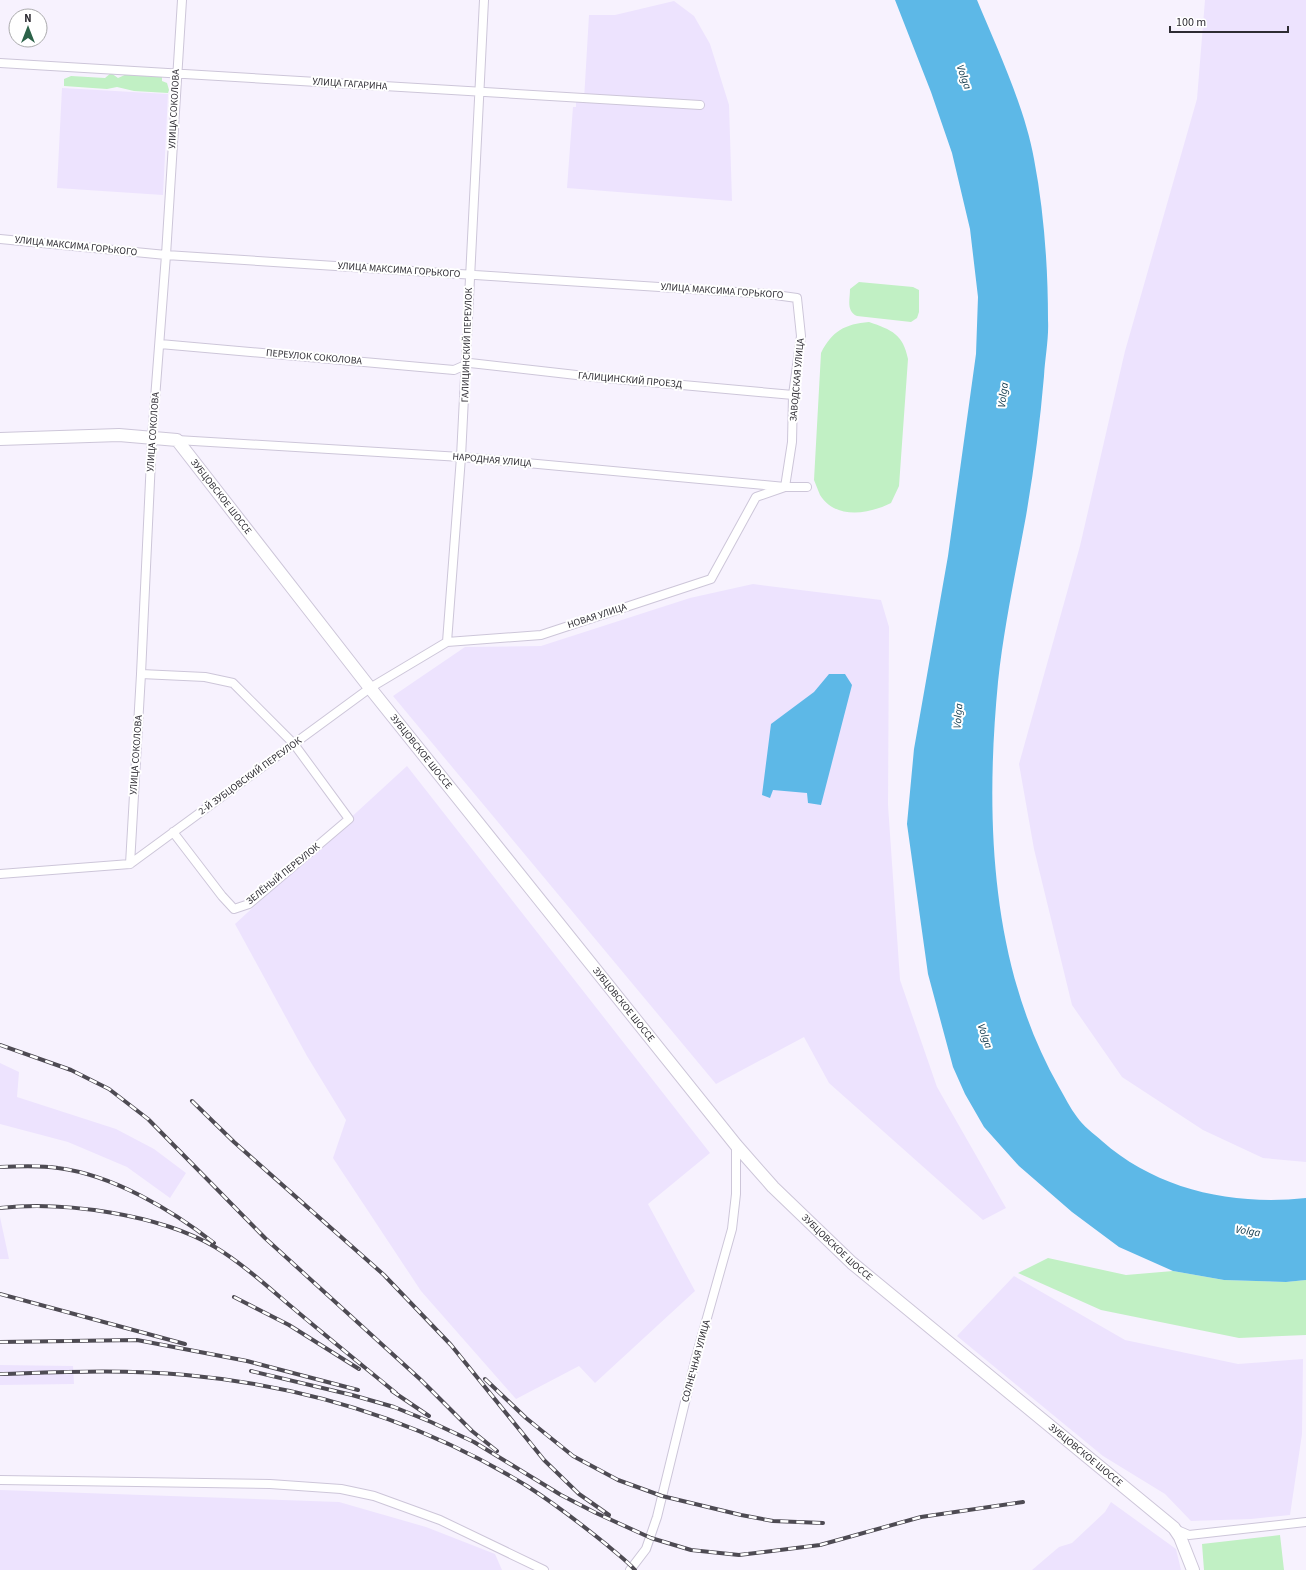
<svg xmlns="http://www.w3.org/2000/svg" width="1306" height="1570" viewBox="0 0 1306 1570" font-family="'Source Sans 3',sans-serif">
	<style>
		.built { fill: #ede3fe }
		.green { fill: #c1f0c4 }
		.water { fill: #5db8e7 }
		.lines { fill: none; stroke-linecap: round; stroke-linejoin: round }
		.street-casing { stroke: #cdc6d9; stroke-width: 10 }
		.primary-casing { stroke: #cdc6d9; stroke-width: 14 }
		.street { stroke: #fff; stroke-width: 8 }
		.primary { stroke: #fff; stroke-width: 12 }
		.rail-casing { stroke: #4e4b53; stroke-width: 4 }
		.rail { stroke: #fff; stroke-width: 2.5; stroke-dasharray: 8; stroke-linecap: butt }
		.labels { text-anchor: middle; dominant-baseline: central; stroke-width: 4; stroke-linejoin: round; paint-order: stroke }
		.street-label { font-size: 10px; fill: #2e2c33; stroke: #fff }
		.water-label { font-size: 11px; font-style: italic; fill: #0e374a; stroke: #fff }
	</style>
	<rect width="100%" height="100%" fill="#f7f2fe"/>
	<path class="built" d="M1205 0H1306V1162L1263 1158 1203 1130 1122 1077 1072 1005 1034 849 1019 764 1080 546 1125 351 1197 99Z
		M674 1 694 16 710 44 729 105 732 201 567 188 573 107H576V100H584L589 15H615Z
		M62 88 168 94 163 195 57 188Z
		M753 584 881 600 889 627 888 805 900 980 937 1087 1006 1208 983 1220 829 1083 804 1037 716 1084 393 696 465 647 541 646 690 598Z
		M407 766 710 1153 648 1204 695 1291 595 1383 579 1366 516 1399 421 1291 333 1158 346 1120 307 1056 235 924Z
		M0 1063 19 1072 17 1097 116 1129 154 1149 186 1173 170 1198 127 1167 68 1142 0 1124Z
		M0 1217 9 1259H0Z
		M1014 1276 1125 1340 1238 1364 1303 1359 1302 1434 1290 1515 1251 1519 1191 1521 1165 1494 1103 1456 957 1336Z
		M0 1365 73 1366 74 1384 0 1385Z
		M0 1490 339 1502 426 1527 495 1554 502 1570H0Z
		M1111 1502 1176 1549 1181 1570H1032L1059 1547 1072 1543 1105 1512Z"/>
	<path class="green" d="M111 73 118 78 127 74 162 76V81L167 83 169 90 168 93 134 91 117 87 107 89 64 86V79L71 76 105 78Z
		M859 282 913 287 919 290V312L917 318 911 322 857 316C846 311 850 300 850 289Z
		M869 322C892 330 903 334 908 359L899 486 891 503C869 514 836 520 820 495 818 490 816 485 814 480L821 353C832 331 845 324 869 322Z
		M1048 1258 1126 1275 1173 1271 1224 1280 1286 1282 1306 1280V1335L1239 1338 1101 1310 1018 1273Z
		M1280 1535 1284 1570H1204L1202 1544Z"/>
	<path class="water" d="M895 0H977C997 48 1025 108 1034 159 1044 211 1048 267 1048 320 1049 338 1045 358 1044 376 1040 423 1034 469 1026 516 1016 571 1004 626 998 682 985 818 990 966 1059 1087 1065 1097 1070 1108 1077 1117 1083 1126 1094 1134 1102 1141 1157 1190 1234 1206 1306 1198V1280L1286 1282 1224 1280 1173 1271 1119 1247 1072 1212 1019 1166 984 1127 965 1094 953 1067 928 974 907 824 914 749 948 556 976 354 978 297 970 229 952 153 931 92Z
		M829 674H845L852 685 821 805 808 803 807 793 773 790 770 798 762 795 771 724 814 692Z"/>
	<g class="lines">
		<defs>
			<path id="street" d="M0 63 700 105
				M0 239 166 255 768 294 797 298 801 336 793 395 792 442 785 487 756 497 711 579 541 635 447 642 370 688 130 864
				M160 344 454 370 470 363 594 377 793 395
				M177 440 461 457 785 487H807
				M447 642 461 457 484 0
				M141 674 205 677 233 683 294 744 349 819 249 904 234 909 222 896 173 832
				M130 864 141 674 152 438 166 255 182 0
				M0 874 130 864
				M0 1480 270 1484 341 1489 374 1496 440 1520 544 1570
				M1175 1529 1189 1535 1306 1522
				M630 1570 646 1549 657 1517 696 1357 732 1229 736 1194V1145"/>
			<g id="primary">
				<path id="s1" d="M0 439 119 435 177 440 370 688 736 1145 773 1187 852 1263 1174 1528 1180 1537 1193 1570"/>
			</g>
		</defs>
		<use href="#street" class="street-casing"/>
		<use href="#primary" class="primary-casing"/>
		<use href="#street" class="street"/>
		<use href="#primary" class="primary"/>
		<defs>
			<path id="rail" d="M0 1045 71 1070 109 1089 148 1119 265 1238 421 1380 472 1431 497 1451
				M192 1101 234 1142 384 1275 451 1345 544 1460 579 1494 609 1515
				M0 1167C19 1166 39 1165 58 1168 113 1175 172 1210 214 1243
				M0 1208C63 1201 159 1214 215 1247 243 1264 268 1287 293 1308 327 1337 362 1365 396 1393
				M0 1294 185 1344
				M234 1297 289 1325 359 1369
				M0 1342 137 1340 247 1361 358 1390
				M251 1371 352 1395 394 1407 431 1422 474 1442 561 1495 596 1513 651 1538 691 1550 739 1555 820 1545 921 1517 1023 1502
				M0 1374C62 1372 124 1369 186 1375 306 1386 423 1422 527 1486 555 1504 581 1524 607 1545 616 1553 627 1561 635 1570
				M485 1379 526 1418 573 1456 618 1480 662 1496 741 1515 773 1521 823 1523
				M392 1391 429 1416"/>
		</defs>
		<use href="#rail" class="rail-casing"/>
		<use href="#rail" class="rail"/>
	</g>
	<g class="labels">
		<g class="street-label">
			<text transform="translate(350 84) rotate(4)">УЛИЦА ГАГАРИНА</text>
			<text transform="translate(174 109) rotate(-87)">УЛИЦА СОКОЛОВА</text>
			<text transform="translate(76 246) rotate(6)">УЛИЦА МАКСИМА ГОРЬКОГО</text>
			<text transform="translate(399 270) rotate(4)">УЛИЦА МАКСИМА ГОРЬКОГО</text>
			<text transform="translate(722 291) rotate(4)">УЛИЦА МАКСИМА ГОРЬКОГО</text>
			<text transform="translate(467 345) rotate(-88)">ГАЛИЦИНСКИЙ ПЕРЕУЛОК</text>
			<text transform="translate(314 357) rotate(5)">ПЕРЕУЛОК СОКОЛОВА</text>
			<text transform="translate(630 380) rotate(5)">ГАЛИЦИНСКИЙ ПРОЕЗД</text>
			<text transform="translate(797 380) rotate(-85)">ЗАВОДСКАЯ УЛИЦА</text>
			<text transform="translate(153 432) rotate(-86)">УЛИЦА СОКОЛОВА</text>
			<text transform="translate(492 460) rotate(5)">НАРОДНАЯ УЛИЦА</text>
			<text stroke="none"><textPath href="#s1" startOffset="249">ЗУБЦОВСКОЕ ШОССЕ</textPath></text>
			<text transform="translate(597 616) rotate(-18)">НОВАЯ УЛИЦА</text>
			<text stroke="none"><textPath href="#s1" startOffset="573">ЗУБЦОВСКОЕ ШОССЕ</textPath></text>
			<text transform="translate(136 755) rotate(-86)">УЛИЦА СОКОЛОВА</text>
			<text transform="translate(250 776) rotate(-36)">2-Й ЗУБЦОВСКИЙ ПЕРЕУЛОК</text>
			<text transform="translate(283 874) rotate(-39)">ЗЕЛЁНЫЙ ПЕРЕУЛОК</text>
			<text stroke="none"><textPath href="#s1" startOffset="897">ЗУБЦОВСКОЕ ШОССЕ</textPath></text>
			<text stroke="none"><textPath href="#s1" startOffset="1221">ЗУБЦОВСКОЕ ШОССЕ</textPath></text>
			<text transform="translate(696 1361) rotate(-75)">СОЛНЕЧНАЯ УЛИЦА</text>
			<text stroke="none"><textPath href="#s1" startOffset="1545">ЗУБЦОВСКОЕ ШОССЕ</textPath></text>
		</g>
		<g class="water-label">
			<text transform="translate(964 77) rotate(70)">Volga</text>
			<text transform="translate(1003 395) rotate(-83)">Volga</text>
			<text transform="translate(958 716) rotate(-86)">Volga</text>
			<text transform="translate(985 1036) rotate(71)">Volga</text>
			<text transform="translate(1248 1231) rotate(9)">Volga</text>
		</g>
	</g>
	<g transform="translate(28 28)"><circle r="19" fill="#ffffff" stroke="#ababad"/>
	<path d="M0-3L7 15L0 10L-7 15Z" fill="#2c6249"/>
	<text y="-6" font-size="11" font-weight="bold" text-anchor="middle" fill="#2e2c33">N</text>
	</g>
	<path d="M1170 26v6h118v-6" fill="none" stroke="#2e2c33" stroke-width="2"/>
	<text x="1176" y="26" font-size="12" fill="#2e2c33" stroke="#ffffff" stroke-width="3" paint-order="stroke">100 m</text>
</svg>
